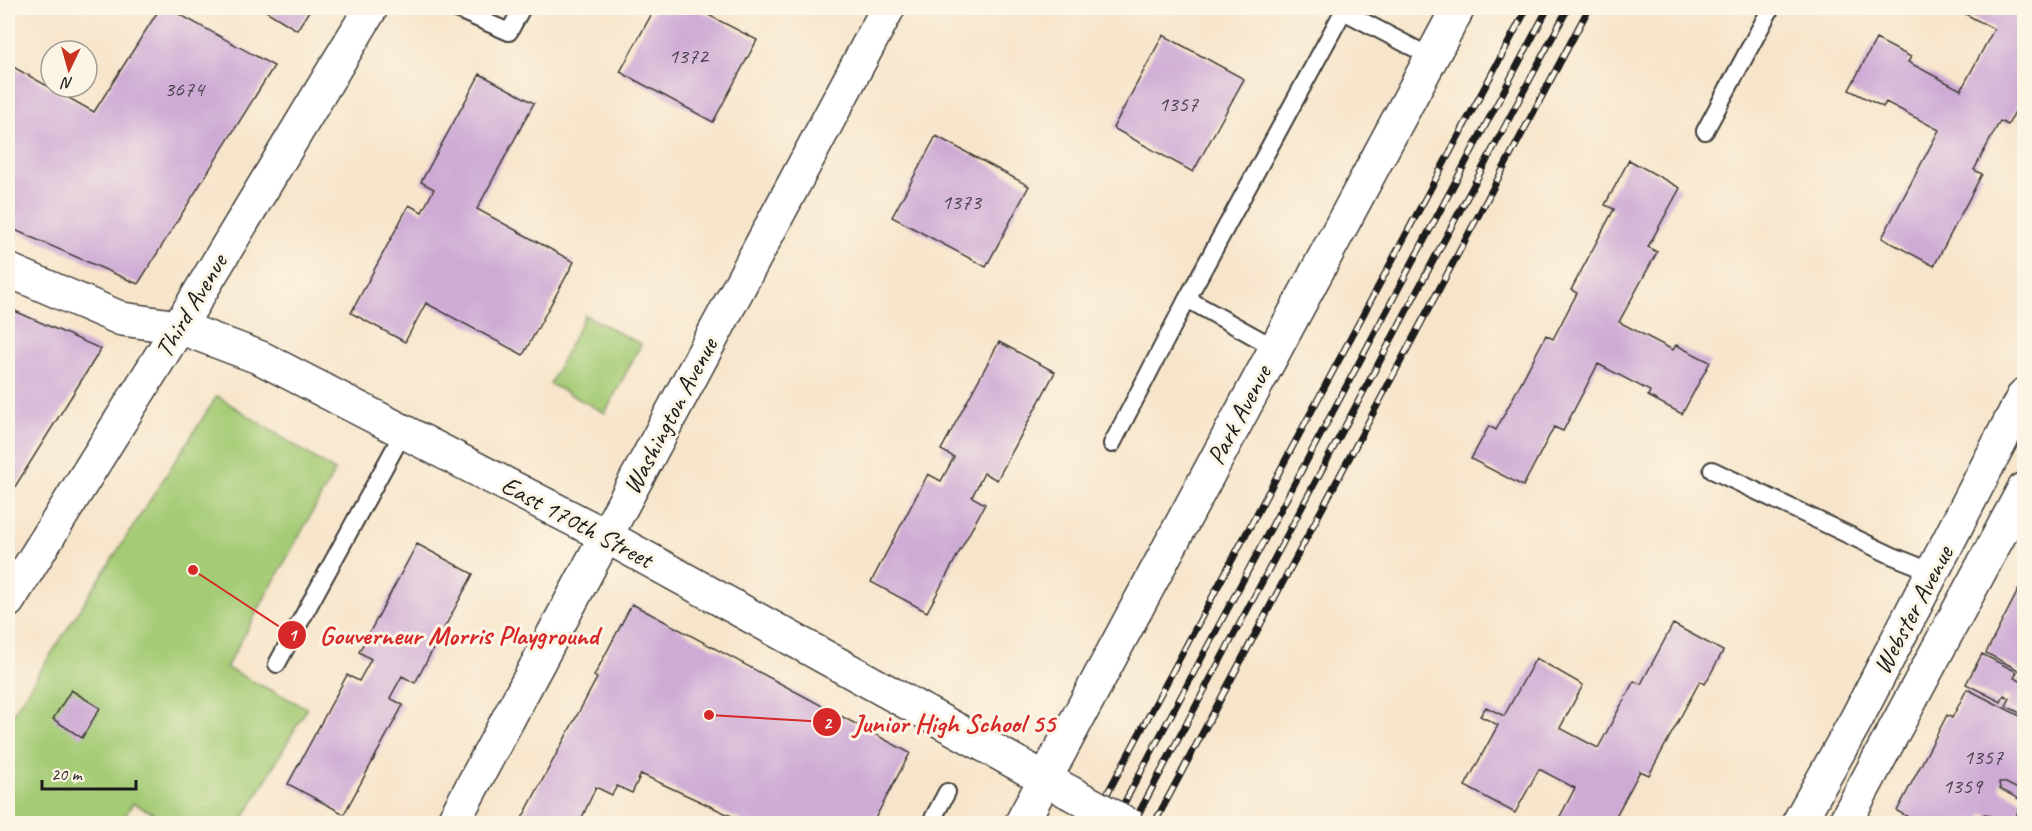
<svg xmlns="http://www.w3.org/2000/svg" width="2032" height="831" viewBox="0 0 2032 831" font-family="Caveat,sans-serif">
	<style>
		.green { fill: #a4cb75; stroke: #607448; stroke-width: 1.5 }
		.building { fill: #ceabd5 }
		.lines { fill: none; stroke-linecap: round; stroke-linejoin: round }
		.lane-casing { stroke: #3d3a36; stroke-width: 20 }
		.street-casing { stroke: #3d3a36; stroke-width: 36 }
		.secondary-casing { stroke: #3d3a36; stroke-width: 36 }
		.lane { stroke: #fff; stroke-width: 16 }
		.street { stroke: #fff; stroke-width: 33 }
		.secondary { stroke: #fff; stroke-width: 33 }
		.rail-casing { stroke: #1c1c1c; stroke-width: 7 }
		.rail { stroke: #fcf5e5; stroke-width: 4.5; stroke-dasharray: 14; stroke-linecap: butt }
		.street-bridge-casing { stroke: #3d3a36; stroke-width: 36; stroke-linecap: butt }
		.street-bridge { stroke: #fff; stroke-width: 33 }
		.labels { text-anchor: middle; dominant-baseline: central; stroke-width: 6; stroke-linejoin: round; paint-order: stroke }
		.number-label { font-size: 22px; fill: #48404a }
		.street-label { font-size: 26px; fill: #1c1c1c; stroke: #fcf5e5 }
		.leader { fill: none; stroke: #d62828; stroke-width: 2 }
		.callout-dot { fill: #d62828; stroke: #fcf5e5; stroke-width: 2 }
		.mark-label { font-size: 18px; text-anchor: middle; font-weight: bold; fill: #fff }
		.callout-label { font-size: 27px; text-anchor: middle; font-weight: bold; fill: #d62828; stroke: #fcf5e5; stroke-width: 6; stroke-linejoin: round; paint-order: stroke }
	</style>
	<rect width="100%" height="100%" fill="#fcf5e5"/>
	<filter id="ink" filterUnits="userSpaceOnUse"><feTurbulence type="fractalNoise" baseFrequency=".0167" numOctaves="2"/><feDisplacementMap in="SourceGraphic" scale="12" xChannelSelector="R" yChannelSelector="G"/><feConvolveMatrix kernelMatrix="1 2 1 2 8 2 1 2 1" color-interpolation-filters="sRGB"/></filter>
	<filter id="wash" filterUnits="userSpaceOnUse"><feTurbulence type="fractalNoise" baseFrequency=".008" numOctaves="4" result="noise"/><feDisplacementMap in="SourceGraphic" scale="24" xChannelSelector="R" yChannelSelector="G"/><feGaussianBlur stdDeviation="1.35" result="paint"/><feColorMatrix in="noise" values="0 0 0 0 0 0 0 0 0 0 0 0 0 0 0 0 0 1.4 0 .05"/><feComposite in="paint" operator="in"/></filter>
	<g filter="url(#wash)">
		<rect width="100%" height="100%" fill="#f7e5cb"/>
		<path class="green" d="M585 315 641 344 605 413 550 384Z
			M217 396 335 471 226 668 307 708 241 823H172L133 803 121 823H8V721Z"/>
		<g id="blocks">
			<path class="building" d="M160 8H168L274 66 138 284 8 227V64L94 112Z
				M261 8H311L297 30Z
				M655 8H695L757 40 713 122 620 72Z
				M1954 8H2024V94L2008 125 2000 121 1974 170 1982 174 1934 266 1882 238 1939 130 1886 102 1883 107 1849 90 1876 39 1911 57 1908 62 1961 90 1994 29Z
				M1163 35 1244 79 1193 172 1113 128Z
				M480 74 534 103 477 209 574 262 523 355 426 303 405 342 351 313 409 205 422 212 434 189 421 182Z
				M936 136 1029 186 986 267 892 217Z
				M1629 160 1680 188 1648 247 1657 252 1619 322 1673 350 1676 345 1710 362 1682 414 1648 396 1650 391 1598 364 1563 431 1554 427 1523 486 1471 459 1489 426 1496 430 1546 335 1553 339 1577 293 1571 290 1614 209 1605 205Z
				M8 308 101 349 8 498Z
				M999 342 1055 372 997 480 984 473 972 497 985 504 927 612 871 582 928 474 941 481 954 457 941 450Z
				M417 544 473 574 415 683 402 676 390 698 403 705 344 814 288 784 347 675 359 681 371 659 359 652Z
				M2024 579V673L1986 653Z
				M632 604 910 753 872 824H741L742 821 641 774 632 793 617 786 612 795 596 787 579 824H519L597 678 594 676Z
				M1673 624 1723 651 1705 684 1700 681 1649 775 1640 771 1616 816 1625 821 1624 824H1556L1575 788 1539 769 1515 813 1465 786 1498 725 1480 716 1486 707 1504 716 1536 658 1583 685 1560 728 1598 748 1634 681 1641 684Z
				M1982 654 2017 672 2014 678 2020 681 2024 674V715L2006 706 2010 698 2004 695 2001 702 1966 684Z
				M1967 689 2024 718V792L2004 782H1999L2000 789 2023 801 2012 824H2005L1986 814 1981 815 1983 820 1989 824H1921L1897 811 1947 715 1952 718Z
				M71 690 100 708 82 738 53 719Z"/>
		</g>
	</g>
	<g filter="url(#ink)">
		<use href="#blocks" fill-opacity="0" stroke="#3d3a36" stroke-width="1.5"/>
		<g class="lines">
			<defs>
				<path id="lane" d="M454 8 509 32 522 8
					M1343 11 1431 57
					M1705 131 1771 8
					M1275 348 1187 299 1345 8
					M1112 444 1187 299
					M1712 470 1893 556 1933 572
					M277 664 404 431
					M930 824 947 792"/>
				<path id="street" d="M8 270 122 319 179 327 261 358 606 536 1069 792
					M452 824 888 8
					M1021 824 1458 8"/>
				<path id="secondary" d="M8 601 179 327 371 8
					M1798 824 1856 720 2024 395
					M1844 824 2024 489"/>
			</defs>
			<use href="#lane" class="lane-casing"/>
			<use href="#street" class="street-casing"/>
			<use href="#secondary" class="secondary-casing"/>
			<use href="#lane" class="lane"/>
			<use href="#street" class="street"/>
			<use href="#secondary" class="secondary"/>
			<defs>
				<path id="rail" d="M1091 824 1527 8
					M1113 824 1548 8
					M1133 824 1568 8
					M1154 824 1589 8"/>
			</defs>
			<use href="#rail" class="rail-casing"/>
			<use href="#rail" class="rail"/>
			<defs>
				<path id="street-bridge" d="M1069 792 1127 824"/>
			</defs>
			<use href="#street-bridge" class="street-bridge-casing"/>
			<use href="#street-bridge" class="street-bridge"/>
		</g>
	</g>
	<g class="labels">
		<g class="number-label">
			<text x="688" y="56">1372</text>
			<text x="184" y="89">3674</text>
			<text x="1178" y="104">1357</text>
			<text x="961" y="202">1373</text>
			<text x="1983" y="757">1357</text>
			<text x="1962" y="786">1359</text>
		</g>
		<g class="street-label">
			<text transform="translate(191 306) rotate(-59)">Third Avenue</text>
			<text transform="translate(1239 415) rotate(-62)">Park Avenue</text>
			<text transform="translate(670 416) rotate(-62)">Washington Avenue</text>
			<text transform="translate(577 522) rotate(28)">East 170th Street</text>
			<text transform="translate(1913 610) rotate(-62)">Webster Avenue</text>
		</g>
	</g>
	<path class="leader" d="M193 570L292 635M709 715L827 722"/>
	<g class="callout-dot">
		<circle cx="193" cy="570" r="6"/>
		<circle cx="709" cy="715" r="6"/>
		<circle cx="292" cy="635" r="15"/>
		<circle cx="827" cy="722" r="15"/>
	</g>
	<g class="mark-label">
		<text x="292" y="641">1</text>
		<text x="827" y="729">2</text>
	</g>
	<g class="callout-label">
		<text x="459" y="644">Gouverneur Morris Playground</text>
		<text x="954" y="732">Junior High School 55</text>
	</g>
	<rect width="2032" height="831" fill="none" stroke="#fcf5e5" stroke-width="30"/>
	<g transform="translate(69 69) rotate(185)"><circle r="28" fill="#fcf5e5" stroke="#a29e95" stroke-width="1.5"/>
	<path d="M0-4.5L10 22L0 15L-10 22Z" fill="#c8321e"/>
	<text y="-9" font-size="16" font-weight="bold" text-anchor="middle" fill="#1c1c1c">N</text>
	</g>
	<path d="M42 780v9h94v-9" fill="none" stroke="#1c1c1c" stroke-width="3"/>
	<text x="51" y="780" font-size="18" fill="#1c1c1c" stroke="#fcf5e5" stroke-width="4.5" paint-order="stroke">20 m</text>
</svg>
